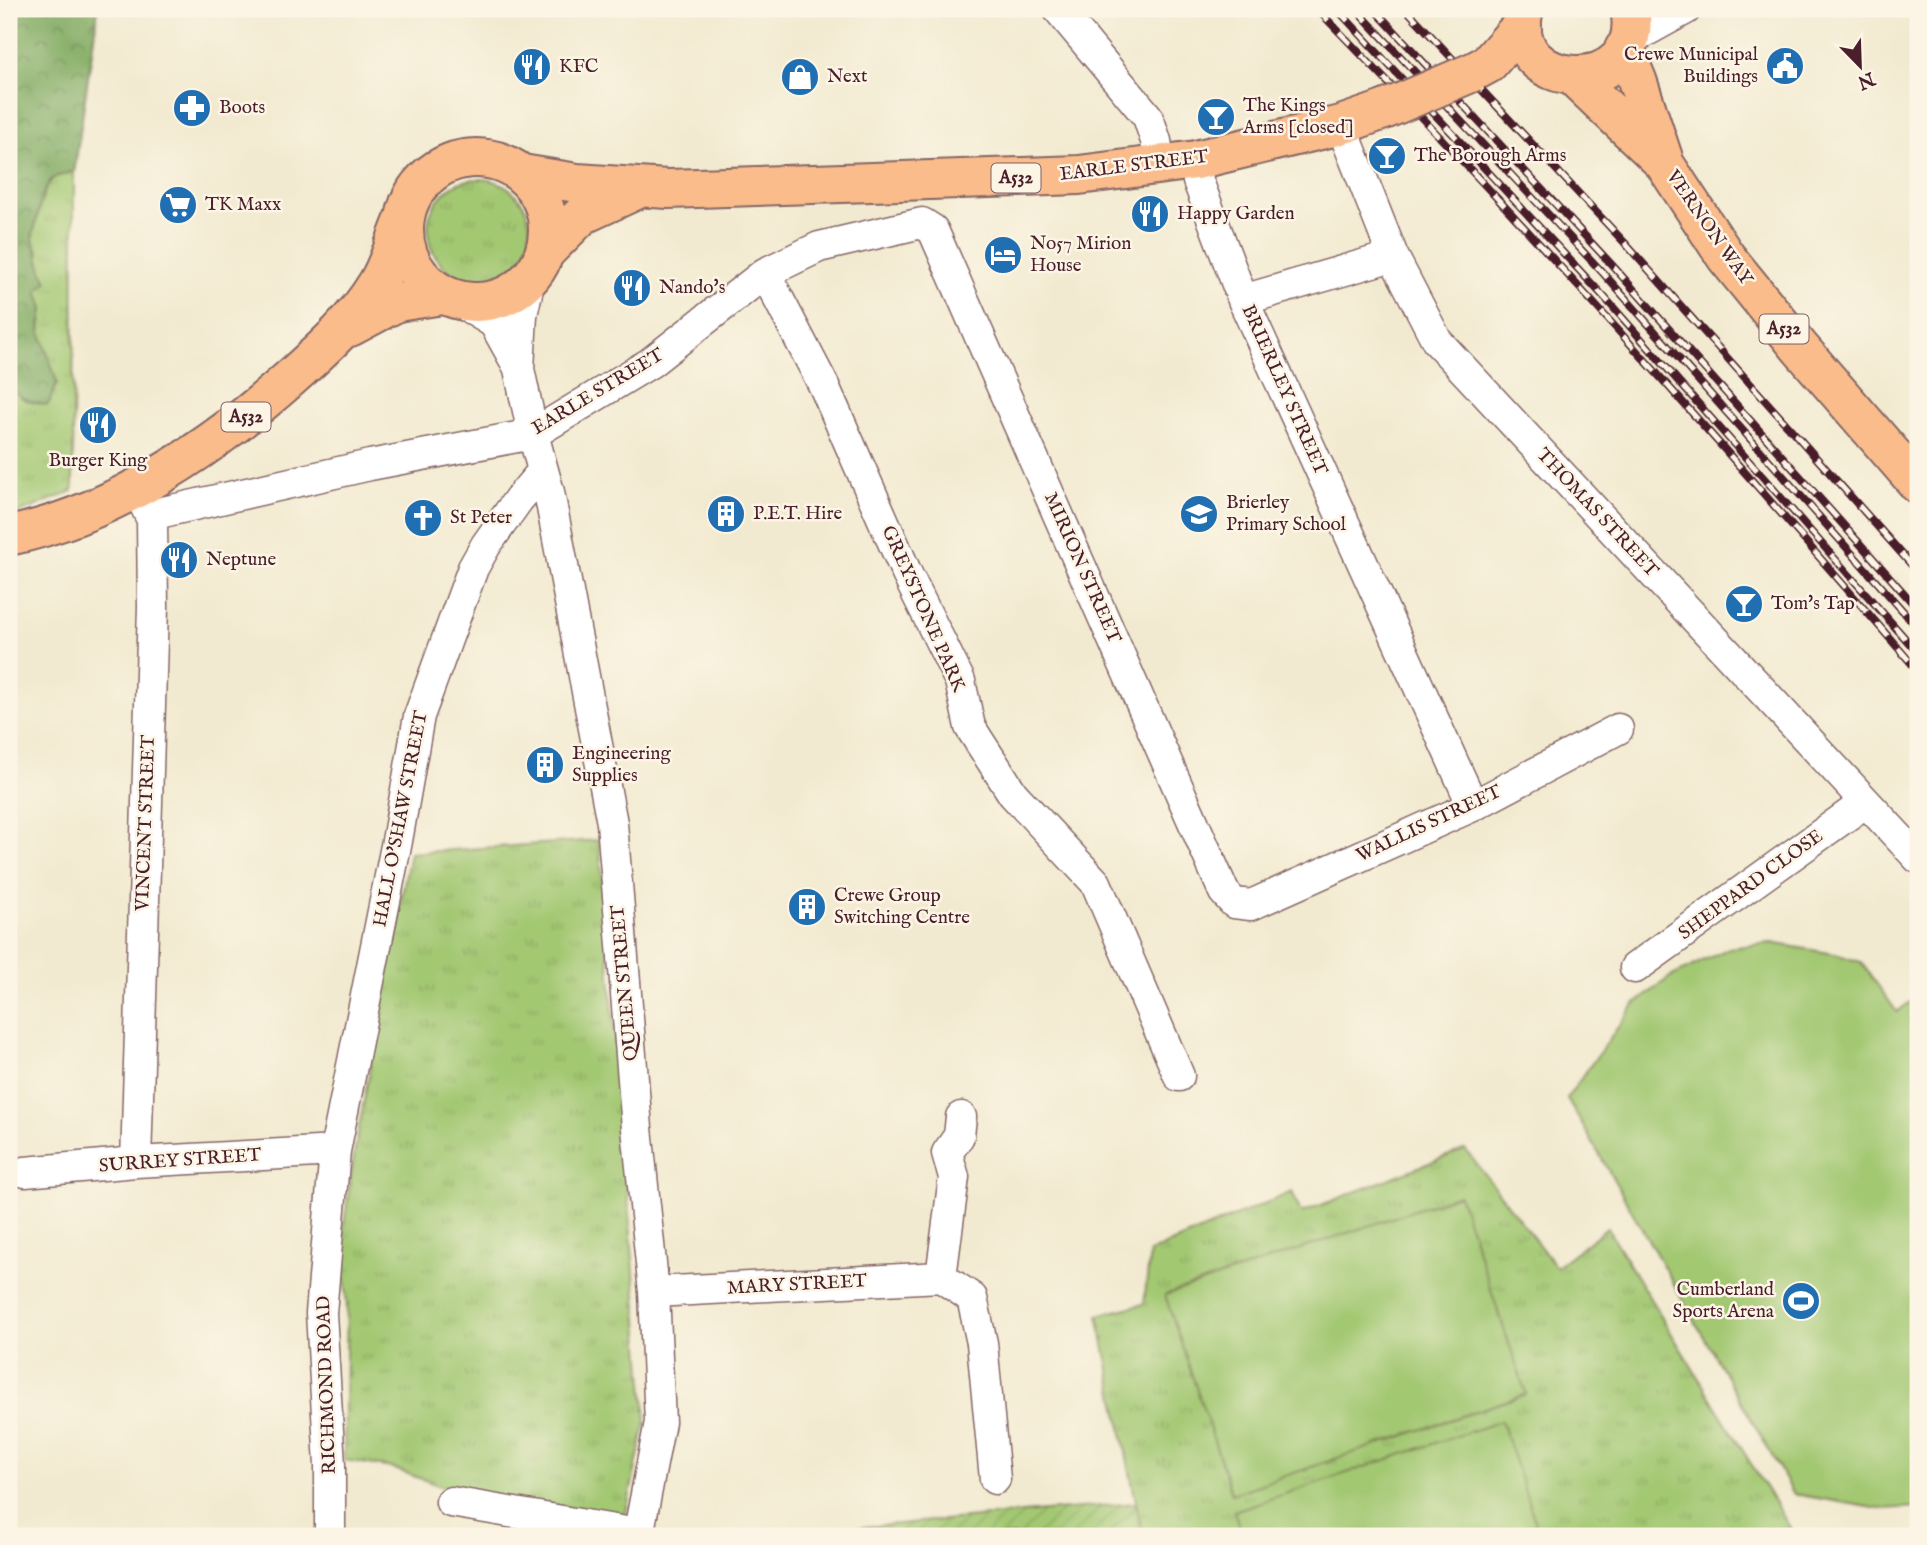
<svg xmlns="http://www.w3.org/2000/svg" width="1927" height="1545" viewBox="0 0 1927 1545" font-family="'IM FELL English',serif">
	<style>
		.grass { fill: url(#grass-tufts); stroke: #76744e; stroke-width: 2 }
		.forest { fill: url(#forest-crowns); stroke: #666648; stroke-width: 2 }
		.garden { fill: url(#garden-furrows); stroke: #76744e; stroke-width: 2 }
		.pitch { fill: #a3c872; stroke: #76744e; stroke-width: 2 }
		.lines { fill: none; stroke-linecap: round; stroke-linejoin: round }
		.minor-casing { stroke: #856665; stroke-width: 33 }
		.major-casing { stroke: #856665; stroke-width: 42 }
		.minor { stroke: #fff; stroke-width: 30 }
		.major { stroke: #fabc8b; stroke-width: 38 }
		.rail-casing { stroke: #4a1f2b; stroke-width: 8 }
		.rail { stroke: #fcf5e5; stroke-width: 5; stroke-dasharray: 16; stroke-linecap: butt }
		.major-bridge-casing { stroke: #856665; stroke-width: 42; stroke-linecap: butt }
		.major-bridge { stroke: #fabc8b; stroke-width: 38 }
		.labels { text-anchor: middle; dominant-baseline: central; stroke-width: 5; stroke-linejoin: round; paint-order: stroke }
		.shield { fill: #fcf5e5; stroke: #7f5f63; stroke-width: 2 }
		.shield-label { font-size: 18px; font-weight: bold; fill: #4a1f2b }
		.poi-label { font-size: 19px; fill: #4a1f2b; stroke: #fcf5e5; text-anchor: start }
		.street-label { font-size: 19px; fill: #4a1f2b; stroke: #fcf5e5 }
	</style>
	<defs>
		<pattern id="grass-tufts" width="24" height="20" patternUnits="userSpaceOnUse" patternTransform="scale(1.75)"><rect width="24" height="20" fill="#a3c872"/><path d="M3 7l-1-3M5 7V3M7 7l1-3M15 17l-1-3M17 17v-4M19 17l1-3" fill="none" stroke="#8eab63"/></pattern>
		<pattern id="forest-crowns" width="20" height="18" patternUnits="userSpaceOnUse" patternTransform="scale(1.75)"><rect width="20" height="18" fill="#82ac64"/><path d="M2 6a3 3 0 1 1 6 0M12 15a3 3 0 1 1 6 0" fill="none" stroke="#6c8b53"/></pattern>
		<pattern id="garden-furrows" width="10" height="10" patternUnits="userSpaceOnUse" patternTransform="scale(1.75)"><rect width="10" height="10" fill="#a3c872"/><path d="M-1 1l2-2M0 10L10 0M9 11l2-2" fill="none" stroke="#8eab63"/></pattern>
	</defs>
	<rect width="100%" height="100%" fill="#fcf5e5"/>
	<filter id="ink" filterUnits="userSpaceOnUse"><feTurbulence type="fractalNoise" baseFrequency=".0143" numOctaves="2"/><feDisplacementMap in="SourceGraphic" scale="14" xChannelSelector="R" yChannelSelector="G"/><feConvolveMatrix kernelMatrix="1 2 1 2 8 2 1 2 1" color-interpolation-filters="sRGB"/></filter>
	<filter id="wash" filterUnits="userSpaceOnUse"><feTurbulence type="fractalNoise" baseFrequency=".00686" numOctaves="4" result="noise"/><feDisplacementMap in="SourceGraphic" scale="28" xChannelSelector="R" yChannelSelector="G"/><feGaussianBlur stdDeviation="1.57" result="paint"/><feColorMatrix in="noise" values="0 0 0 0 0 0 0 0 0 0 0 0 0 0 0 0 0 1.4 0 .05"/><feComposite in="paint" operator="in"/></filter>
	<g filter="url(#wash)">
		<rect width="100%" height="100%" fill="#f2ead0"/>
		<path class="grass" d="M71 172 74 174 73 491 9 517V379L11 387 57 383 40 331 43 308 37 291 40 269 37 261 39 254 32 237C37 222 42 184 54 178 59 175 66 174 71 172Z
			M428 230a51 51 0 1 1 102 0a51 51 0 1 1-102 0Z
			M599 840 646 1420 623 1526 468 1496 392 1468 344 1460 347 1308 342 1238 355 1149 410 853Z
			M1465 1149 1556 1267 1607 1228 1795 1536H1143L1098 1315 1144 1304 1150 1252 1292 1192 1301 1213Z"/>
		<path class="forest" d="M25 9H98L74 174 71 172C66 174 59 175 54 178 42 184 37 222 32 237 38 253 39 266 47 282L37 291 43 308 40 331 57 383 48 405C30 403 14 399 9 379V22L13 12Z"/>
		<path class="garden" d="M1136 1503 1143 1536H784L783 1534Z"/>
		<path class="pitch" d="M1771 943 1835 954 1861 962 1897 1012 1918 996V1507L1880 1509 1794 1494 1567 1098 1634 1005 1670 977 1729 948Z
			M1459 1195 1526 1394 1232 1494 1165 1295Z
			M1501 1421 1540 1536H1242L1234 1511Z"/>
	</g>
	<g filter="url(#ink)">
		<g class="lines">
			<defs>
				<path id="minor" d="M1058 9 1148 117 1156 141 1160 166
					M1628 41 1686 9
					M1341 125 1393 256 1437 341 1918 858
					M1196 160 1198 181 1243 300 1473 806
					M765 273 824 386 907 574 960 681 970 727 1013 794 1096 883 1179 1076
					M530 279 522 315 519 369 533 434 549 492 612 823 637 1128 654 1292 660 1422 638 1536
					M1243 300 1393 256
					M458 301 494 323 519 368
					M150 515 370 465 533 434 650 363 765 273 819 247 922 223 933 230 1224 892 1234 903 1251 905 1473 806 1618 729
					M1635 968 1866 802
					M961 1117 959 1136 947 1153 954 1177 941 1277 972 1298 982 1343 995 1479
					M136 1162 153 607 152 520 141 497
					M25 1172 136 1162 335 1151
					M654 1292 941 1277
					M451 1502 638 1534
					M330 1536V1465L321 1313 335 1151 397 841 419 716 473 568 486 545 518 500 542 472"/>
				<path id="major" d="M1524 9C1502 94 1648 100 1630 9
					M1624 49 1637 80 1663 158
					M1473 72 1488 64 1522 25
					M1573 76 1664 163 1726 257 1800 348 1918 484
					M404 230a72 72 0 1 1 144 0a72 72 0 1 1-144 0Z
					M522 174 577 183 668 189 1079 175 1196 160 1341 125 1384 110
					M545 252 582 215 638 189
					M350 327 397 302 443 295
					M9 536C117 513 214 447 295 374 326 346 355 320 377 284 389 265 395 240 404 220"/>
			</defs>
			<use href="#minor" class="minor-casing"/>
			<use href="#major" class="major-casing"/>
			<use href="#minor" class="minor"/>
			<use href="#major" class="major"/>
			<defs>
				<path id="rail" d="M1317 9C1525 222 1724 446 1918 671
					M1337 9 1605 298 1918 653
					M1356 9 1603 273 1918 628
					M1374 9 1612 265 1918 609
					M1406 9 1624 242 1918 572"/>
			</defs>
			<use href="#rail" class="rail-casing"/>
			<use href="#rail" class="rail"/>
			<defs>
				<path id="major-bridge" d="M1384 110 1473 72"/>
			</defs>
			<use href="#major-bridge" class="major-bridge-casing"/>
			<use href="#major-bridge" class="major-bridge"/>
		</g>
	</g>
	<defs>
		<symbol id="civic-disc" viewBox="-11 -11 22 22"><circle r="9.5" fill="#1f6fb2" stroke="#fcf5e5"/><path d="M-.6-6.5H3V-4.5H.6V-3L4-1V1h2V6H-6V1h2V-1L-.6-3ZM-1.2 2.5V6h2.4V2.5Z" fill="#fff"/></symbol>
		<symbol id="restaurant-disc" viewBox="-11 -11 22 22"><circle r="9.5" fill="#1f6fb2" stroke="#fcf5e5"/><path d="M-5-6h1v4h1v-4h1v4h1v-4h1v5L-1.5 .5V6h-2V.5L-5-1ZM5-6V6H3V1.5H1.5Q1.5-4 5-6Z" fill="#fff"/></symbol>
		<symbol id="shop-disc" viewBox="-11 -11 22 22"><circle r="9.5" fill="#1f6fb2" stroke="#fcf5e5"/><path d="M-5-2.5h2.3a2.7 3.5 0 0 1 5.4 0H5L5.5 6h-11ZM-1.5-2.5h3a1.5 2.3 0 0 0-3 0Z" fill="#fff"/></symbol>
		<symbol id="pharmacy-disc" viewBox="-11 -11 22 22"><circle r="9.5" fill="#1f6fb2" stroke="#fcf5e5"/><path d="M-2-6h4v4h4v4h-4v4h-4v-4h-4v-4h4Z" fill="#fff"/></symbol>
		<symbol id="bar-disc" viewBox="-11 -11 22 22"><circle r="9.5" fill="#1f6fb2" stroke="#fcf5e5"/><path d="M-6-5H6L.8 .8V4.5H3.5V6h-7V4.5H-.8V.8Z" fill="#fff"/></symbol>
		<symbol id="supermarket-disc" viewBox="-11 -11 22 22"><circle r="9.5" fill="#1f6fb2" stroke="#fcf5e5"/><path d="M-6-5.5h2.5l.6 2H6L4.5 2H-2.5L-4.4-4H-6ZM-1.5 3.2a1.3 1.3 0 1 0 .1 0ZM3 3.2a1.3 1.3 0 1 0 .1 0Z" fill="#fff"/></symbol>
		<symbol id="hotel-disc" viewBox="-11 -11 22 22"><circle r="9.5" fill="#1f6fb2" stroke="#fcf5e5"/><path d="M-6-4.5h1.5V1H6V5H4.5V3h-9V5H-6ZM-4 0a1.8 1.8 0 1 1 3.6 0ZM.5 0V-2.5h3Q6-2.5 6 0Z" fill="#fff"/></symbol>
		<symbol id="building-disc" viewBox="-11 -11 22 22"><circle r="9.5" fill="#1f6fb2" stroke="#fcf5e5"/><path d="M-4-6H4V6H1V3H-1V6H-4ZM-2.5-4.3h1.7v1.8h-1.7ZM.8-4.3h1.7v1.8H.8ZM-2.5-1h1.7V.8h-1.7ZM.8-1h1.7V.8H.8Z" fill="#fff"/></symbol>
		<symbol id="school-disc" viewBox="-11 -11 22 22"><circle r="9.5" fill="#1f6fb2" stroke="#fcf5e5"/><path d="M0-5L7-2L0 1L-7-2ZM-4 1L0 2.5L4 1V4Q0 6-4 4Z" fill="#fff"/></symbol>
		<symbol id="church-disc" viewBox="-11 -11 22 22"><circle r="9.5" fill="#1f6fb2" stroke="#fcf5e5"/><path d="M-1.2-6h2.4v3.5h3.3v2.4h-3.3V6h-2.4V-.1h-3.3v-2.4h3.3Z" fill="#fff"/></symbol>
		<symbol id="stadium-disc" viewBox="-11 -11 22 22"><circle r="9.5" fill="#1f6fb2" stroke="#fcf5e5"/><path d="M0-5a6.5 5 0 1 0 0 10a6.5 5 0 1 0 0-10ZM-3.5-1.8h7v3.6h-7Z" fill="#fff"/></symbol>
	</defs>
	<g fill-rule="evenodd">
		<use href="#civic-disc" x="1763" y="44" width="44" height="44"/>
		<use href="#restaurant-disc" x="510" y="45" width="44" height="44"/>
		<use href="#shop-disc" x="778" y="55" width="44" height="44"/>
		<use href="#pharmacy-disc" x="170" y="86" width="44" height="44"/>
		<use href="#bar-disc" x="1194" y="95" width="44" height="44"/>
		<use href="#bar-disc" x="1365" y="134" width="44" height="44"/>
		<use href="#supermarket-disc" x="156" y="183" width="44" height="44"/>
		<use href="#restaurant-disc" x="1128" y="192" width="44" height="44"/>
		<use href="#hotel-disc" x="981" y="233" width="44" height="44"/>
		<use href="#restaurant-disc" x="610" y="266" width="44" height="44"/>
		<use href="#restaurant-disc" x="76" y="403" width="44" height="44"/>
		<use href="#building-disc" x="704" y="492" width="44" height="44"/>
		<use href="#school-disc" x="1177" y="492" width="44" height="44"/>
		<use href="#church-disc" x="401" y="496" width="44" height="44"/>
		<use href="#restaurant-disc" x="157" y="538" width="44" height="44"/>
		<use href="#bar-disc" x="1722" y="582" width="44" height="44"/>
		<use href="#building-disc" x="523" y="743" width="44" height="44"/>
		<use href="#building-disc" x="785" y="885" width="44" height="44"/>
		<use href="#stadium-disc" x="1779" y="1279" width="44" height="44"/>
	</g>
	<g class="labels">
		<g class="shield">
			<rect x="991.5" y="163.5" width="49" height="29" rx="5"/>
			<rect x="1759.5" y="314.5" width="49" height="29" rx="5"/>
			<rect x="221.5" y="402.5" width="49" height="29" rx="5"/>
		</g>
		<g class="shield-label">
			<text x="1016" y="178">A532</text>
			<text x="1784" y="329">A532</text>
			<text x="246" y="417">A532</text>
		</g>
		<g class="poi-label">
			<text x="1758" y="55" text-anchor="end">Crewe Municipal<tspan x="1758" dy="22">Buildings</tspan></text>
			<text x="559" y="67">KFC</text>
			<text x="827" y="77">Next</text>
			<text x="1243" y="106">The Kings<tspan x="1243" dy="22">Arms [closed]</tspan></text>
			<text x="219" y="108">Boots</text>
			<text x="1414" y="156">The Borough Arms</text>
			<text x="205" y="205">TK Maxx</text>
			<text x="1177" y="214">Happy Garden</text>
			<text x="1030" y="244">No57 Mirion<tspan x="1030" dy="22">House</tspan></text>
			<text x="659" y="288">Nando's</text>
			<text x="98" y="461" text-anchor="middle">Burger King</text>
			<text x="1226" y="503">Brierley<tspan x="1226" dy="22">Primary School</tspan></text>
			<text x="753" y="514">P.E.T. Hire</text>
			<text x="450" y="518">St Peter</text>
			<text x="206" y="560">Neptune</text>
			<text x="1771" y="604">Tom's Tap</text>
			<text x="572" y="754">Engineering<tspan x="572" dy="22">Supplies</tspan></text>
			<text x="834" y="896">Crewe Group<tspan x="834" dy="22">Switching Centre</tspan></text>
			<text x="1774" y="1290" text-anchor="end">Cumberland<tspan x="1774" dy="22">Sports Arena</tspan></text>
		</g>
		<g class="street-label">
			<text transform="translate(1134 166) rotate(-7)">EARLE STREET</text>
			<text transform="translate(1709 228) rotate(55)">VERNON WAY</text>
			<text transform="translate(1284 390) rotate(66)">BRIERLEY STREET</text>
			<text transform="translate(598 392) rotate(-31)">EARLE STREET</text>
			<text transform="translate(1597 513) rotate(47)">THOMAS STREET</text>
			<text transform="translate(1082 568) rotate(66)">MIRION STREET</text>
			<text transform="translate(923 609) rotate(66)">GREYSTONE PARK</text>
			<text transform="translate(401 819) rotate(-79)">HALL O'SHAW STREET</text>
			<text transform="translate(146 823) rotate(-88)">VINCENT STREET</text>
			<text transform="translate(1429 824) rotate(-25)">WALLIS STREET</text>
			<text transform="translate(1751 885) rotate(-36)">SHEPPARD CLOSE</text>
			<text transform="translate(625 983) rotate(-95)">QUEEN STREET</text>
			<text transform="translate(180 1161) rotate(-4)">SURREY STREET</text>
			<text transform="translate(797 1285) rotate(-3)">MARY STREET</text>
			<text transform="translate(327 1385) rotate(-92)">RICHMOND ROAD</text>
		</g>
	</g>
	<rect width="1927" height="1545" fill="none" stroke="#fcf5e5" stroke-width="35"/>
	<g transform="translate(1860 66) rotate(157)" stroke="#fcf5e5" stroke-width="5" paint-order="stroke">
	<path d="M0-5L12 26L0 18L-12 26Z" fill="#4a1f2b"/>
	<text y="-10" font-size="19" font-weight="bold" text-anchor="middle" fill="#4a1f2b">N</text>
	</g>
</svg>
